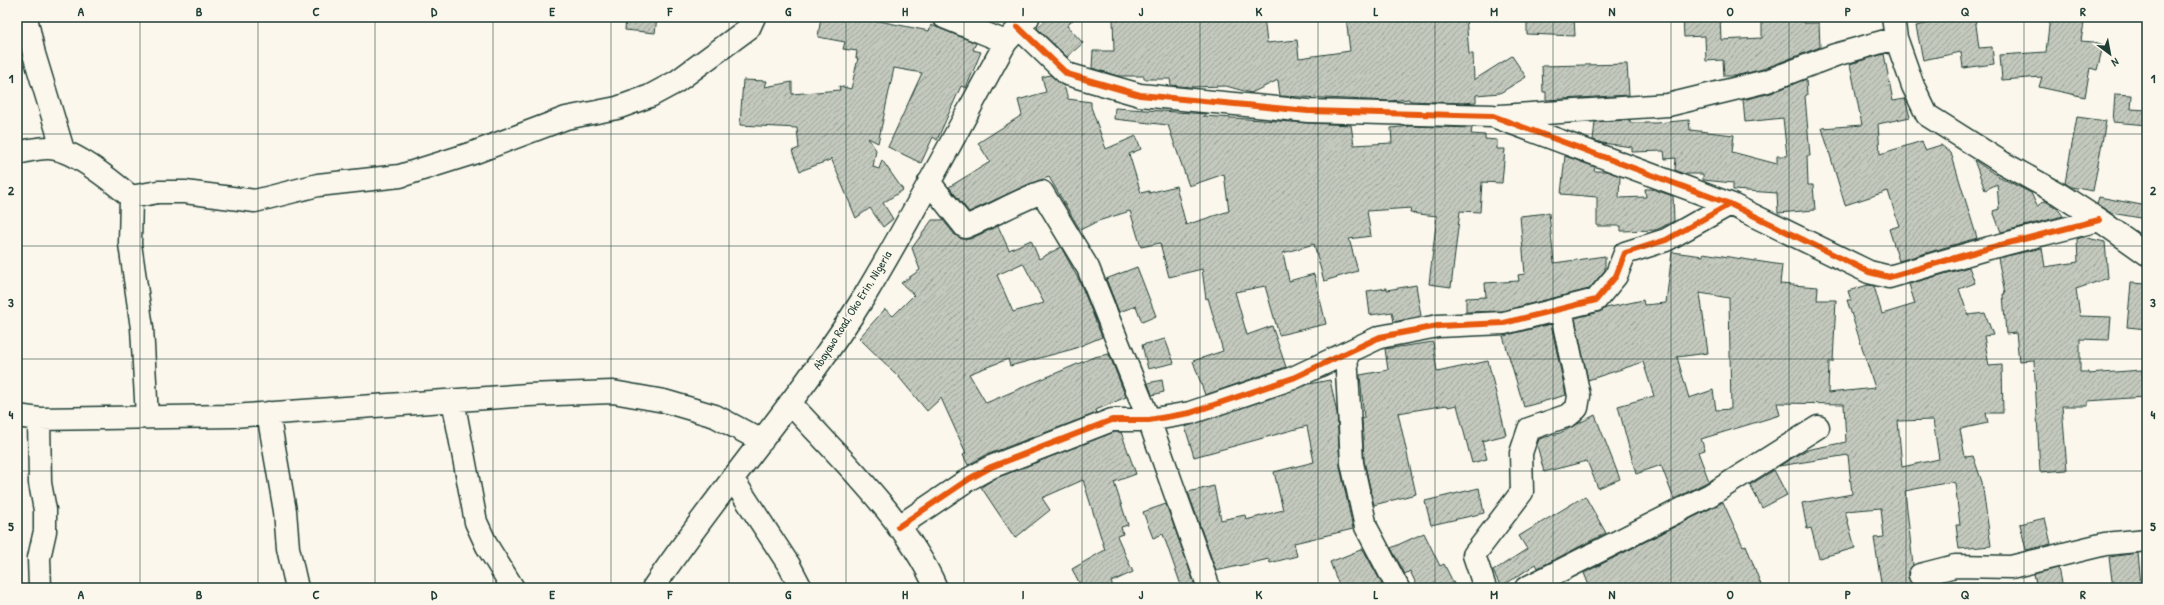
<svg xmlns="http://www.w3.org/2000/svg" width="2164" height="605" viewBox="0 0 2164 605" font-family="'Patrick Hand',sans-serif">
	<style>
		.building { fill: url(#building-hatch); stroke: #1f3d34; fill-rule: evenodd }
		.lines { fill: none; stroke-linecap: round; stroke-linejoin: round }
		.minor-casing { stroke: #1f3d34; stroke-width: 25 }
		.minor { stroke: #fbf7ec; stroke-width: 22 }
		.cycleway-casing { stroke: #fbf7ec; stroke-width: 8 }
		.cycleway { stroke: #e8590c; stroke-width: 6 }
		.grid { fill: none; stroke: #1f3d34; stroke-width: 1; stroke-opacity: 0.55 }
		.labels { text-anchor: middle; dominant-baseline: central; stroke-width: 3.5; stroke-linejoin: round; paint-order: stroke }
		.street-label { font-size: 12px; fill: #1f3d34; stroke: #fbf7ec }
		.neatline { fill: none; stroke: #1f3d34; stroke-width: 1.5 }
		.grid-label { font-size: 13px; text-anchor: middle; font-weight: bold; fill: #1f3d34 }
	</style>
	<defs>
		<pattern id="building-hatch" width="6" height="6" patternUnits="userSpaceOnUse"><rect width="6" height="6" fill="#c4c9be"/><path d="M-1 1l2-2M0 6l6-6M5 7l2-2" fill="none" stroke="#9fa49b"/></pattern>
	</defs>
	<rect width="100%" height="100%" fill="#fbf7ec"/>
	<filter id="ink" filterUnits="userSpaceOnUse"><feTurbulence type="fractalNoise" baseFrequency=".025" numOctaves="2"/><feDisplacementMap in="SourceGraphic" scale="8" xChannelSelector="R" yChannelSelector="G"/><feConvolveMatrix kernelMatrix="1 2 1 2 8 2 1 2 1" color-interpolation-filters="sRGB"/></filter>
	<g filter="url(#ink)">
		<path class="building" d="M626 17H657L655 33 625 30Z
			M821 17H875L874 20 929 31 931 25 976 43 973 50 981 52 966 88 961 86 937 140 933 137 921 163 888 147 922 73 894 68 878 143 868 138 876 150 873 167 879 169 882 160 903 190 883 203 893 219 883 227 870 208 856 218 831 158 830 160 800 171 792 151 799 148 797 128 740 125 743 80 767 81 765 87 792 82V94L840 90 839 86 851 89 858 58H856L857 51 843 49 845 42 818 37Z
			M1049 17H1076L1067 26 1083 43 1067 57 1037 28Z
			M1113 17H1264L1267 43 1297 40 1299 58 1350 51 1346 17H1466L1469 54H1473L1474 80 1512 56 1526 77 1500 93 1476 95V102L1463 103 1410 101 1409 99 1390 101 1280 96 1278 80 1251 93 1226 86 1189 87 1171 85 1170 79H1144V76H1118L1092 68 1093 51H1114Z
			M1527 17H1574L1575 36 1527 34Z
			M1683 17H1720L1721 40 1762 38V17H1803L1804 23H1819L1820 47 1763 69 1735 76H1724L1723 60 1706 61 1705 36 1684 37Z
			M1958 17H1975L1979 48 1992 47 1994 64 1963 68 1961 52 1923 60 1916 26Z
			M2050 17H2085L2081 41 2092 42 2103 46 2097 70 2090 68 2085 97 2039 87 2042 77 2002 80 2000 55 2046 52Z
			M1884 54 1893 101 1905 99 1910 117 1878 124 1880 154 1922 141 1925 150 1941 145 1951 153 1977 238 1899 261 1889 229 1899 226 1888 191 1845 205 1822 128 1862 125 1850 64Z
			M1627 64 1629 95 1546 100V92H1543L1542 66Z
			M1050 75 1064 86 1068 99 1091 102V107L1106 149 1136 136 1141 149 1129 154 1141 193 1149 191V193L1176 186 1186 225 1229 211 1224 174 1189 186 1168 125 1114 119 1115 108 1207 114 1203 116 1307 123 1351 125 1354 145 1392 143 1391 128 1411 126 1472 128 1471 134 1485 135V139L1497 140V149H1505L1502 183 1482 182 1480 212 1460 211 1451 287 1429 284 1437 216 1410 213 1411 208 1367 211 1371 236 1349 239 1358 271 1324 281 1314 244 1283 253 1289 281 1314 274 1326 324 1279 335 1265 286 1235 292 1247 335 1272 326 1286 367 1205 395 1193 361 1223 351 1208 298 1206 299 1202 269 1169 277 1160 243 1141 247 1130 211 1098 221 1080 230 1049 177 1027 185 969 212 949 187 990 162 978 143 1022 115 1018 100 1046 92 1042 77Z
			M1806 79 1807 95 1805 96 1810 156H1807L1808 185H1813L1815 210 1778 213 1777 193 1733 190V183L1703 180V174H1684L1675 170 1676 158 1665 159 1664 151 1632 152V147L1602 143 1593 140 1595 122 1630 120V123H1657L1689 120 1690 130 1734 135 1732 152 1777 164V156H1787L1783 118 1745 122 1743 100 1771 93Z
			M2115 94 2132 95 2131 109 2147 110V125L2113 122Z
			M2077 117 2106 121 2093 191 2071 187 2065 183Z
			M1565 156 1595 167 1594 171H1606L1620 176 1619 198 1646 197 1645 189H1652L1673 196 1674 221 1656 230 1621 231V226H1597V197L1561 194Z
			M1974 160 1996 175 2031 193 2037 206 2045 201 2057 208 2063 216 2001 232 1993 211 1999 209 1997 184 1985 190Z
			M2099 197 2147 206V219L2111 213 2097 204Z
			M1549 213 1554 263 1605 256V270L1589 289 1502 311 1466 312V298L1486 297 1485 283 1519 281 1518 275 1525 274 1520 216Z
			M932 220H943L955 235 962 239H970L998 226 1009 250 1031 240 1039 259 1061 247 1080 282 1102 337 1073 349 1010 366 1008 359 969 374 986 403 1094 357 1109 354 1126 397 1096 410 1097 413 986 455 968 465 963 455 966 453 941 398 927 411 898 376 859 338 885 309 893 316 914 295 901 283 920 270 912 248ZM1023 263 1044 303 1013 312 997 275Z
			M2083 237 2105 242 2108 278 2076 289 2080 316 2111 317 2109 340 2080 339V372H2088V374L2142 370 2144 397 2088 401V406H2062L2067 470 2040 472 2034 360 2019 361 2016 333 2006 334 2003 294H2005L1998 258 2042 248 2045 267 2078 262 2077 239Z
			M1672 252 1703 256V253L1782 265 1780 284 1818 287 1817 300H1836L1833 362H1829L1828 393 1875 388 1847 300H1851L1848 291 1868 285 1874 286 1882 314 1915 304 1909 284 1969 267 1975 283 1959 289 1968 315 1985 313 1993 335 1984 336 1989 366 2002 365 2003 413H1986L1988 423 1960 429 1965 457 1973 456 1982 482 1991 546 1959 549 1956 525H1960L1955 483 1951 482 1905 491 1913 565 1908 571V578L1917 588H1882L1874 538 1884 537 1881 508 1845 511 1855 548 1819 558 1811 528 1807 529 1802 503 1852 494 1848 455 1779 466 1806 450 1846 442 1844 404 1777 403 1780 415 1701 439 1705 450 1698 452 1709 481 1674 499 1661 465 1636 474 1618 406 1654 396 1643 362 1588 380 1575 318 1599 312 1606 308 1643 300 1644 305 1666 303ZM1700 293 1729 298 1731 409 1716 410 1713 390 1689 398 1677 357 1708 353ZM1933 420 1939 459 1902 467 1898 421Z
			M1137 267 1156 316 1142 322 1136 306 1119 312 1106 279Z
			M2131 283 2147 284V329L2127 327Z
			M1416 285 1421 316 1394 322 1392 312 1370 315 1367 291 1387 288V290Z
			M1551 324 1566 395 1524 407 1503 336Z
			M1165 339 1174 363 1148 369 1142 345Z
			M1433 342 1437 372 1488 361 1506 435 1482 441 1487 459 1472 463 1457 405 1448 407 1447 405 1398 413 1416 494 1374 505 1364 461 1362 418H1364L1360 375 1388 370 1385 349Z
			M1162 380 1164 392 1152 395 1148 383Z
			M1330 380 1337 413 1340 466 1353 529 1294 543 1297 556 1270 563 1269 559 1216 571 1188 492 1214 486 1221 520 1245 515 1246 520 1283 510 1274 472 1314 462 1307 426 1194 457 1185 427 1309 384Z
			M1595 415 1620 479 1598 488 1587 461 1544 472 1537 445 1539 439 1560 433Z
			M1114 432H1121L1136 474 1114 482 1128 525 1121 527 1123 534 1117 536 1133 572 1111 582 1114 588H1082L1072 569 1105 550 1083 480 1042 498 1050 510 1015 538 981 487 996 478Z
			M1774 470 1787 495 1762 508 1750 485Z
			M1479 488 1484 513 1431 525 1425 501Z
			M1585 496 1606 533 1538 568 1536 564 1501 587 1493 571 1527 549 1519 536Z
			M1723 502 1743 546 1746 545 1761 585 1754 588H1717L1715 584 1705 588H1590L1584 573Z
			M1166 504 1196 588H1182L1163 534 1153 538 1143 512Z
			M2045 518 2051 544 2026 550 2020 524Z
			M1424 533 1440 566 1444 564 1456 588H1418L1410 571 1405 574 1391 548Z
			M1363 549 1382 584 1374 588H1340L1330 562Z
			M2138 553 2141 584 2113 588 2109 557Z
			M2058 568 2062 588H2037L2034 574Z"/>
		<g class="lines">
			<defs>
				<path id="minor" d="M26 17 34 54 63 150
					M944 17 1006 42
					M1893 17 1896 38 1913 86 1927 115 2003 163 2059 194 2099 220 2147 254
					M1018 27 1067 74 1140 95 1308 111 1493 116 1730 204 1869 272 1889 277 1989 248 2099 220
					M1500 116 1668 105 1767 81 1835 55 1896 38
					M17 153C27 151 38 148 47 148 71 147 113 182 131 197L158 192H185L255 201 318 185 400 176 473 153 566 118 617 108 650 96 676 82 749 28 754 17
					M929 182 965 227C991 217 1015 202 1042 192L1088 268 1149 420 1209 588
					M131 197 130 244 142 328 147 417
					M1346 353 1352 463 1366 527 1398 588
					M453 400 476 522 487 546 513 588
					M790 403C839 457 907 521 936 588
					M268 413 285 511 288 548 297 588
					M17 416 39 419 233 416 528 395 613 392 664 401 715 416 762 441
					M39 419 40 483 45 510V531L39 558 40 588
					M732 478 789 565 801 588
					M898 527 969 479 991 467 1112 420H1149L1190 413 1293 378 1380 337 1438 326 1504 323 1596 300 1616 276 1625 253 1666 240 1730 204
					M1920 575 1955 566 2011 567 2105 544 2147 540
					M653 588C720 488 800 399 864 297 914 214 959 127 1006 42L1028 18
					M1485 588 1474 555 1522 492 1521 453 1529 429 1569 415 1577 408 1579 396 1561 310
					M1526 588 1710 495 1818 427"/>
			</defs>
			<use href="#minor" class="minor-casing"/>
			<use href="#minor" class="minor"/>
			<defs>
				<path id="cycleway" d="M1018 27 1067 74 1140 95 1308 111 1493 116 1730 204 1869 272 1889 277 1989 248 2099 220
					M898 527 969 479 991 467 1112 420H1149L1190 413 1293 378 1380 337 1438 326 1504 323 1596 300 1616 276 1625 253 1666 240 1730 204"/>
			</defs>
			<use href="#cycleway" class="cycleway-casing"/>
			<use href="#cycleway" class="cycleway"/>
		</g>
	</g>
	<path class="grid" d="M140 17V588M258 17V588M375 17V588M493 17V588M611 17V588M729 17V588M846 17V588M964 17V588M1082 17V588M1200 17V588M1318 17V588M1435 17V588M1553 17V588M1671 17V588M1789 17V588M1906 17V588M2024 17V588M17 134H2147M17 246H2147M17 359H2147M17 471H2147"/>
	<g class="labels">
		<g class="street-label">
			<text transform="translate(852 310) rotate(-58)">Abayawo Road, Oko Erin, Nigeria</text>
		</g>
	</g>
	<rect width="2164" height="605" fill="none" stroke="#fbf7ec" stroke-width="44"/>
	<g transform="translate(2110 54) rotate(148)" stroke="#fbf7ec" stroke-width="3" paint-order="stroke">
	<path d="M0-3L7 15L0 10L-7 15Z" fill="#1f3d34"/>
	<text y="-6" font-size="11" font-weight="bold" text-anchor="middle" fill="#1f3d34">N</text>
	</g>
	<rect x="22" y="22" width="2120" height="561" class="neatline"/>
	<g class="grid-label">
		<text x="81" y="16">A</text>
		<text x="199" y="16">B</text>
		<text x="316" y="16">C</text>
		<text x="434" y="16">D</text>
		<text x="552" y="16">E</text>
		<text x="670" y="16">F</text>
		<text x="788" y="16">G</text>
		<text x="905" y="16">H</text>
		<text x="1023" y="16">I</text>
		<text x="1141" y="16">J</text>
		<text x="1259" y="16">K</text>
		<text x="1376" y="16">L</text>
		<text x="1494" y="16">M</text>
		<text x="1612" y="16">N</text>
		<text x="1730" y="16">O</text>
		<text x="1848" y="16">P</text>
		<text x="1965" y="16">Q</text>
		<text x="2083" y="16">R</text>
		<text x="11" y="83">1</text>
		<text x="2153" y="83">1</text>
		<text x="11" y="195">2</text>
		<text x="2153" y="195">2</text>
		<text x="11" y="307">3</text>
		<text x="2153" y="307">3</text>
		<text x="11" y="419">4</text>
		<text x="2153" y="419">4</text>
		<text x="11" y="531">5</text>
		<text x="2153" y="531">5</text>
		<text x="81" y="599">A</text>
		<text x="199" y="599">B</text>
		<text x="316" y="599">C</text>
		<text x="434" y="599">D</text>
		<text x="552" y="599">E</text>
		<text x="670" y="599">F</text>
		<text x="788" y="599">G</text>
		<text x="905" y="599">H</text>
		<text x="1023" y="599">I</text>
		<text x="1141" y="599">J</text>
		<text x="1259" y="599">K</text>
		<text x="1376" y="599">L</text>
		<text x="1494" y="599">M</text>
		<text x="1612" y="599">N</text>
		<text x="1730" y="599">O</text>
		<text x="1848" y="599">P</text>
		<text x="1965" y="599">Q</text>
		<text x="2083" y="599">R</text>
	</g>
</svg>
